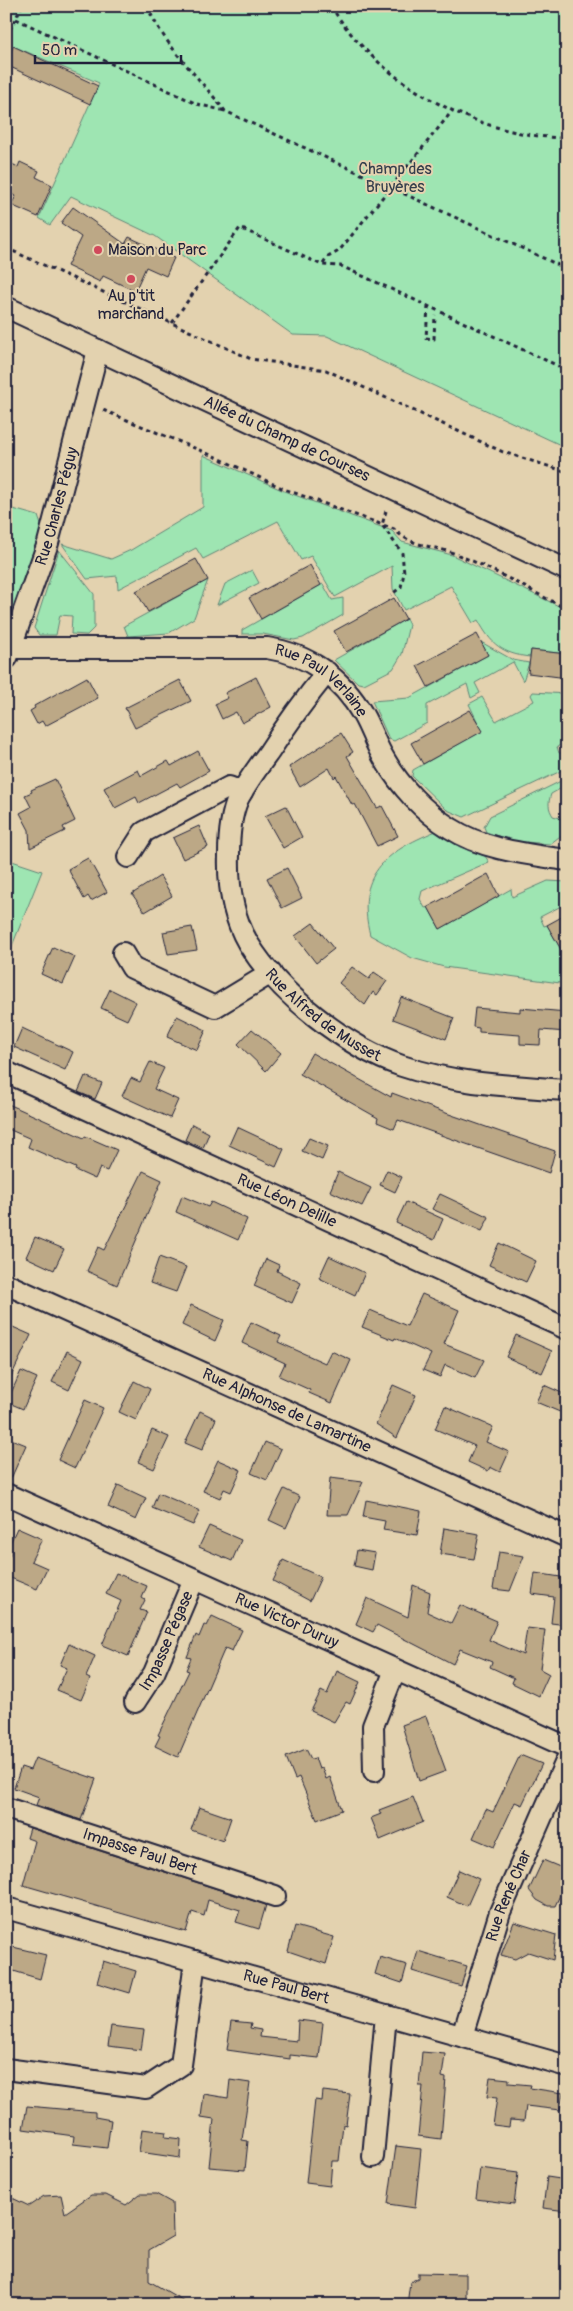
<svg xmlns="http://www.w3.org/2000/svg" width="573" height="2311" viewBox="0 0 573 2311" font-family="Pangolin,sans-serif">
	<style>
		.green { fill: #9ee5b2; stroke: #608476 }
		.building { fill: #bca886; stroke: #22223b }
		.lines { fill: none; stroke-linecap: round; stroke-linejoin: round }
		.street-casing { stroke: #22223b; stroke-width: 24 }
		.path { stroke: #22223b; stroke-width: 3; stroke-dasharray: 4 4; stroke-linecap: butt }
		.street { stroke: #e3d2af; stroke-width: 20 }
		.poi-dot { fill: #d1495b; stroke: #e3d2af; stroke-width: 2 }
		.labels { text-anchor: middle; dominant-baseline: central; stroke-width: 4; stroke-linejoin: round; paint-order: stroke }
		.park-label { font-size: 16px; fill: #353f4d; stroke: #e3d2af }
		.poi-label { font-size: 16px; fill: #22223b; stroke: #e3d2af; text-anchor: start }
		.street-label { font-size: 16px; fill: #22223b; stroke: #e3d2af }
	</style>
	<rect width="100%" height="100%" fill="#e3d2af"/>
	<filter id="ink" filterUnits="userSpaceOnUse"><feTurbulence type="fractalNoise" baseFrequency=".02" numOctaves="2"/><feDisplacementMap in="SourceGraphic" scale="10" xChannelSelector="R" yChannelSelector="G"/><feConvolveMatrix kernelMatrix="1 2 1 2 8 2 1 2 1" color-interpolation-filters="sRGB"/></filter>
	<g filter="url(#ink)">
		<path class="green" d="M6 6H567V448L327 336 293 335 155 236 71 196 50 225 39 218 99 83 6 43Z
			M203 455 284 491 392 531 402 542 452 555 567 610V654L531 650 530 657C502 654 491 644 478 620L473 623 451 586 404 610 393 589 392 566 335 597 311 556 301 560 278 521 203 559 196 548 118 589 117 576 87 579 62 544 111 559 131 550 203 507Z
			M6 507 38 516 42 528 11 614 6 587Z
			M59 550 94 594V628L87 635 71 634 72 616 60 615 56 635H39L34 628Z
			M252 570 259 583 217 605 225 584Z
			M208 580 194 618 169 633 128 636 124 626Z
			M323 584 332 600 343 598V615L303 638 294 640 263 634H242V630Z
			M406 619 409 625 402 654 393 669 364 684 358 683 334 660Z
			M481 642 513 660 529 663 523 681 513 662 475 683 480 693 471 698 467 684 427 705V723L394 741 389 739 372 701 409 698 488 655Z
			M533 692 567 694V741L557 747 559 753H567V768L464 817 447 810 412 776 413 770 482 731 469 704 482 697 496 721 534 701 531 695Z
			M567 778V785L551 794C548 803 548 808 553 816L567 820V837H559L550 844 513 841 486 832 484 827 490 816Z
			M436 831 460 847 485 856 489 862 422 891 420 899 425 908 428 907 440 929 511 889 512 897 548 881 567 882V903L540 917 544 926 547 925 559 946 567 942V984L444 967 412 958 370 935C355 875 385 852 436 831Z
			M6 859 42 871 6 961Z"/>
		<path class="building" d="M13 46 98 86 90 104 6 65Z
			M6 161 18 167 20 162 39 171 36 177 52 185 38 217 11 205 16 196 6 192Z
			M73 207 125 244 129 237 174 258 166 276 146 267 135 291 103 276 100 282 67 266 81 237 61 223Z
			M196 559 208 580 148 612 136 591Z
			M310 565 321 585 261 619 249 598Z
			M394 598 406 619 346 652 334 631Z
			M477 634 488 655 428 687 417 666Z
			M531 650 567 654V678L528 673Z
			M87 677 98 698 45 726 42 721 37 724 30 711 35 708 34 706Z
			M256 677 271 707 242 723 236 712 222 719 215 704 228 698 225 693Z
			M180 680 191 701 135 728 125 708Z
			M470 710 483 731 423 764 411 743Z
			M341 733 353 752 347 756 377 808 382 806 398 836 377 846 355 804 352 805 336 776 334 778 329 768 300 787 289 767Z
			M198 751 209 771 180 787 177 783 139 803 136 797 115 808 104 788 138 770 141 776 168 761 171 766Z
			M55 779 75 821 63 827 65 831 30 848 29 830 20 813 31 807 25 795 32 792 31 790Z
			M286 806 302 837 283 848 265 816Z
			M199 826 208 847 183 859 173 838Z
			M88 858 107 892 91 901 88 896 84 899 68 869Z
			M287 868 302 898 282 908 267 878Z
			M488 874 499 896 440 929 428 907Z
			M160 876 172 896 145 912 132 894Z
			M567 914V960L547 925Z
			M313 923 334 949 316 963 295 936Z
			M192 927 197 950 168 954 163 932Z
			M53 947 75 957 63 984 41 974Z
			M352 967 369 979 374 972 387 981 377 995 373 992 365 1005 339 983Z
			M110 989 136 1002 127 1020 101 1008Z
			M401 997 454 1018 446 1039 393 1019Z
			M475 1008 520 1012V1008L567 1012V1032L541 1030 540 1045 520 1044V1035L479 1032V1028L473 1027Z
			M177 1016 206 1030 197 1050 167 1037Z
			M22 1028 73 1052 65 1070 14 1047Z
			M252 1029 281 1053 266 1071 238 1044Z
			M312 1053 391 1097 392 1093 446 1113 555 1151 549 1173 398 1120 394 1129 377 1122 378 1118 300 1074Z
			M150 1062 164 1068 154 1089 178 1100 170 1118 122 1096 131 1078 140 1082Z
			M85 1076 102 1083 95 1099 78 1092Z
			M6 1103 84 1138 85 1136 117 1150 107 1171 100 1168 95 1179 75 1170 76 1168 28 1147 31 1139 6 1128Z
			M192 1124 209 1133 203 1148 185 1140Z
			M237 1127 284 1149 276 1167 229 1145Z
			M309 1138 328 1146 322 1160 302 1151Z
			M387 1170 402 1177 395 1192 380 1185Z
			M143 1171 162 1180 117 1285 87 1271 98 1247 104 1250Z
			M338 1172 371 1188 362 1206 330 1191Z
			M440 1194 489 1217 482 1231 432 1209Z
			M182 1196 208 1207 211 1202 247 1219 238 1240 176 1212Z
			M406 1202 443 1219 434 1240 396 1223Z
			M35 1237 64 1249 54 1270 26 1257Z
			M499 1243 536 1261 526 1282 489 1265Z
			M329 1256 365 1273 355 1295 319 1278Z
			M159 1257 186 1267 176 1292 150 1283Z
			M266 1259 279 1265 277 1271 301 1283 292 1303 254 1286Z
			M422 1294 459 1310 444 1344 484 1360 475 1378 445 1365 440 1377 423 1370 431 1354 395 1338 394 1340 362 1327 370 1310 407 1326Z
			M191 1305 224 1320 215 1341 182 1325Z
			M251 1322 281 1336 278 1342 325 1363 331 1351 351 1360 332 1403 309 1393 310 1390 279 1376 285 1363 242 1343Z
			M6 1324 31 1335 6 1387Z
			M516 1335 552 1351 542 1373 506 1357Z
			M67 1351 83 1359 69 1390 52 1382Z
			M21 1371 37 1378 23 1409 7 1402Z
			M134 1381 150 1389 136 1420 119 1412Z
			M393 1385 416 1395 397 1438 376 1424Z
			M544 1385 562 1393 560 1397 567 1400V1415L536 1402Z
			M85 1400 103 1408 75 1468 58 1460Z
			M445 1406 493 1427 486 1442 509 1452 500 1472 490 1467 488 1471 468 1462 475 1446 435 1429Z
			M200 1411 216 1419 202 1450 185 1443Z
			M152 1430 169 1437 154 1469 138 1462Z
			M6 1437 26 1445 9 1483 6 1482Z
			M265 1442 281 1449 267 1480 251 1473Z
			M218 1460 241 1470 231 1492 224 1489 220 1498 203 1491Z
			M330 1478 363 1482 348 1515H327Z
			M118 1485 146 1498 136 1520 108 1507Z
			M284 1489 300 1497 286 1528 269 1520Z
			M158 1493 200 1511 193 1525 152 1508Z
			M366 1500 421 1511 417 1535 383 1530 385 1521 363 1517Z
			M209 1526 241 1540 232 1561 199 1547Z
			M17 1528 42 1539 31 1561 47 1568 37 1589 6 1576V1564L11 1552 7 1550Z
			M444 1528 479 1534 474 1559 440 1554Z
			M357 1550 375 1553 372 1570 354 1566Z
			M499 1552 524 1556 510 1591 493 1589Z
			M283 1560 321 1577 310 1601 273 1581Z
			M116 1573 147 1586 142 1598 145 1600 140 1610 147 1612 128 1656 102 1645 121 1601 106 1594Z
			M535 1573 567 1578V1625L551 1623 554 1597 532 1594Z
			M413 1585 430 1592 427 1612 451 1623 460 1605 497 1621 489 1640 523 1655 527 1628 545 1630 540 1669 549 1674 539 1696 512 1683 514 1678 490 1667 492 1662 460 1649 453 1664 377 1625 373 1632 356 1624 367 1598 408 1617Z
			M212 1616 242 1630 232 1651 225 1648 178 1757 155 1746 160 1736 158 1735 189 1671 186 1670 191 1658 187 1657 196 1635 199 1637 204 1625 207 1626Z
			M69 1644 95 1656 86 1677 90 1679 81 1700 57 1690 67 1668 60 1665Z
			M337 1671 360 1682 350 1704 346 1702 334 1722 311 1711 321 1691 327 1694Z
			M426 1716 446 1771 419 1781 402 1725Z
			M306 1749 311 1759 315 1758 319 1769 322 1768 326 1779 330 1777 342 1810 317 1820 299 1777 295 1779 286 1757Z
			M520 1755 542 1764 522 1805 515 1802 494 1847 473 1838 486 1809 493 1812Z
			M35 1758 96 1779 81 1820 36 1805 39 1797 14 1788 21 1767 30 1770Z
			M413 1797 423 1822 380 1840 371 1818 381 1814 379 1810Z
			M199 1807 231 1818 223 1841 191 1830Z
			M30 1828 266 1905 259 1929 236 1922 240 1910 208 1900 204 1916 192 1912 186 1932 23 1885 35 1841 27 1838Z
			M543 1860 567 1870V1880L555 1906H548L537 1900 529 1890Z
			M459 1870 479 1879 467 1906 447 1897Z
			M514 1922 556 1935 553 1960 528 1952 515 1959 501 1955Z
			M295 1926 334 1937 326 1964 288 1951Z
			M13 1947 46 1955 40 1979 7 1969Z
			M418 1951 467 1966 461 1986 412 1971Z
			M380 1957 407 1965 402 1983 375 1974Z
			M103 1961 136 1971 130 1993 97 1983Z
			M298 2020 323 2023 319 2058 290 2055V2059L227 2050 231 2022 251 2024 250 2028 261 2030 260 2037 297 2041Z
			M111 2026 144 2030 141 2050 108 2046Z
			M422 2052 445 2054 442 2077 446 2078 441 2139 418 2136 423 2086H419Z
			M490 2077 509 2079V2083L531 2085 530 2088 563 2093 560 2110 526 2106 524 2121 510 2120 509 2127 493 2125 497 2098 487 2097Z
			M230 2080 250 2083 242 2140 248 2141 245 2170 209 2167 214 2119 201 2117 204 2094 228 2098Z
			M323 2091 350 2094 346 2125 343 2124 339 2161H332L330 2186 306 2183 315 2100 322 2101Z
			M27 2106 95 2112V2117L111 2120 107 2148 73 2144 74 2136 23 2129Z
			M142 2129 166 2132 165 2137 181 2139 180 2158 139 2152Z
			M396 2146 421 2149 415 2208 388 2204Z
			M480 2168 518 2173 514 2204 476 2199Z
			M547 2177 567 2180V2211L543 2208Z
			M140 2194H156L172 2203 173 2236 149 2250V2281L191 2305H6V2195L29 2206 44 2196 61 2195 65 2213 91 2195H106L126 2205Z
			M418 2273 466 2274V2305H407L410 2282 418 2278Z"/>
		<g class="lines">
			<defs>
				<g id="street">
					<path id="s1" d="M6 307 567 570"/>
					<path id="s2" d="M10 648H267C308 654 342 678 363 715 371 729 376 746 385 760 400 786 424 812 450 828 484 850 527 854 567 860"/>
					<path id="s3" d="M7 658 48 543 98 350"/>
					<path id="s4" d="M327 672C306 698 287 724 269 752 258 767 246 783 238 799 231 815 229 838 229 855 228 885 233 917 248 943 279 994 346 1047 402 1066 455 1084 512 1086 567 1090"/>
					<path d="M128 857 144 832 229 787 242 792"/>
					<path d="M123 953 132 968 215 1007 271 973"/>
					<path id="s5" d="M6 1072 567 1329"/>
					<path id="s6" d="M6 1284 567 1537"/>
					<path id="s7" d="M6 1494 567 1747"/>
					<path id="s8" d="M135 1702 154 1673 194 1579"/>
					<path d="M374 1771 373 1726 395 1670"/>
					<path id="s9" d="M6 1808 275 1896"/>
					<path id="s10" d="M6 1908 567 2066"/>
					<path id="s11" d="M462 2036 500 1912 567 1759"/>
					<path d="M6 2069 146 2088 181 2065 195 1961"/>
					<path d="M373 2157 386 2015"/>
				</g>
			</defs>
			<use href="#street" class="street-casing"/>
			<path class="path" d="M147 6C165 47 199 77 225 111L567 269
				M331 6C378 83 477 137 567 138
				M16 19 197 104 225 111
				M6 37 22 6
				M6 248 251 359 326 370 503 452 567 472
				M323 264 328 257 339 251 453 110
				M428 306 426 338 434 339 435 315
				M172 323 240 228 322 265 341 266 567 370
				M103 410 216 457 284 489 394 529C411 547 431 545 453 553 492 568 529 590 567 609
				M386 511 382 525 402 553 404 573 401 587 391 595"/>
			<use href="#street" class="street"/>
		</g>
	</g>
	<g class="poi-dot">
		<circle cx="98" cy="250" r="5"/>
		<circle cx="131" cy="279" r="5"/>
	</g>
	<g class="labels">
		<g class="park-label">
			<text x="395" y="169">Champ des<tspan x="395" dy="18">Bruyères</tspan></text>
		</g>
		<g class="poi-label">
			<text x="108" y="250">Maison du Parc</text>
			<text x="131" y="296" text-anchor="middle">Au p'tit<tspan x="131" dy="18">marchand</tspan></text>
		</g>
		<g class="street-label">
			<text stroke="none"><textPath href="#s1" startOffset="310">Allée du Champ de Courses</textPath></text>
			<text stroke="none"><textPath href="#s3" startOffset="160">Rue Charles Péguy</textPath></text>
			<text stroke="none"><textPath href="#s2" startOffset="322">Rue Paul Verlaine</textPath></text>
			<text stroke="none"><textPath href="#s4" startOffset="409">Rue Alfred de Musset</textPath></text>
			<text stroke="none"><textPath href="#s5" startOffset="309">Rue Léon Delille</textPath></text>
			<text stroke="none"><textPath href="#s6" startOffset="308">Rue Alphonse de Lamartine</textPath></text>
			<text stroke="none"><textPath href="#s7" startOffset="308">Rue Victor Duruy</textPath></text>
			<text stroke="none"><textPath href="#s8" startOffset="69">Impasse Pégase</textPath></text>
			<text stroke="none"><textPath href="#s9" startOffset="141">Impasse Paul Bert</textPath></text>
			<text stroke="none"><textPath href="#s11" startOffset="148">Rue René Char</textPath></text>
			<text stroke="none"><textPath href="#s10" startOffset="291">Rue Paul Bert</textPath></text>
		</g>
	</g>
	<rect width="573" height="2311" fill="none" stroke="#e3d2af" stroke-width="25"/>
	<rect x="12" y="12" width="548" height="2286" fill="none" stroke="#22223b" stroke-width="2" filter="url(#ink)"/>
	<path d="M35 55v8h146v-8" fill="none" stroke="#22223b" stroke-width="2.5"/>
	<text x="42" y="55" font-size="15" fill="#22223b" stroke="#e3d2af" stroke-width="4" paint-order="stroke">50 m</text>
</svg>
